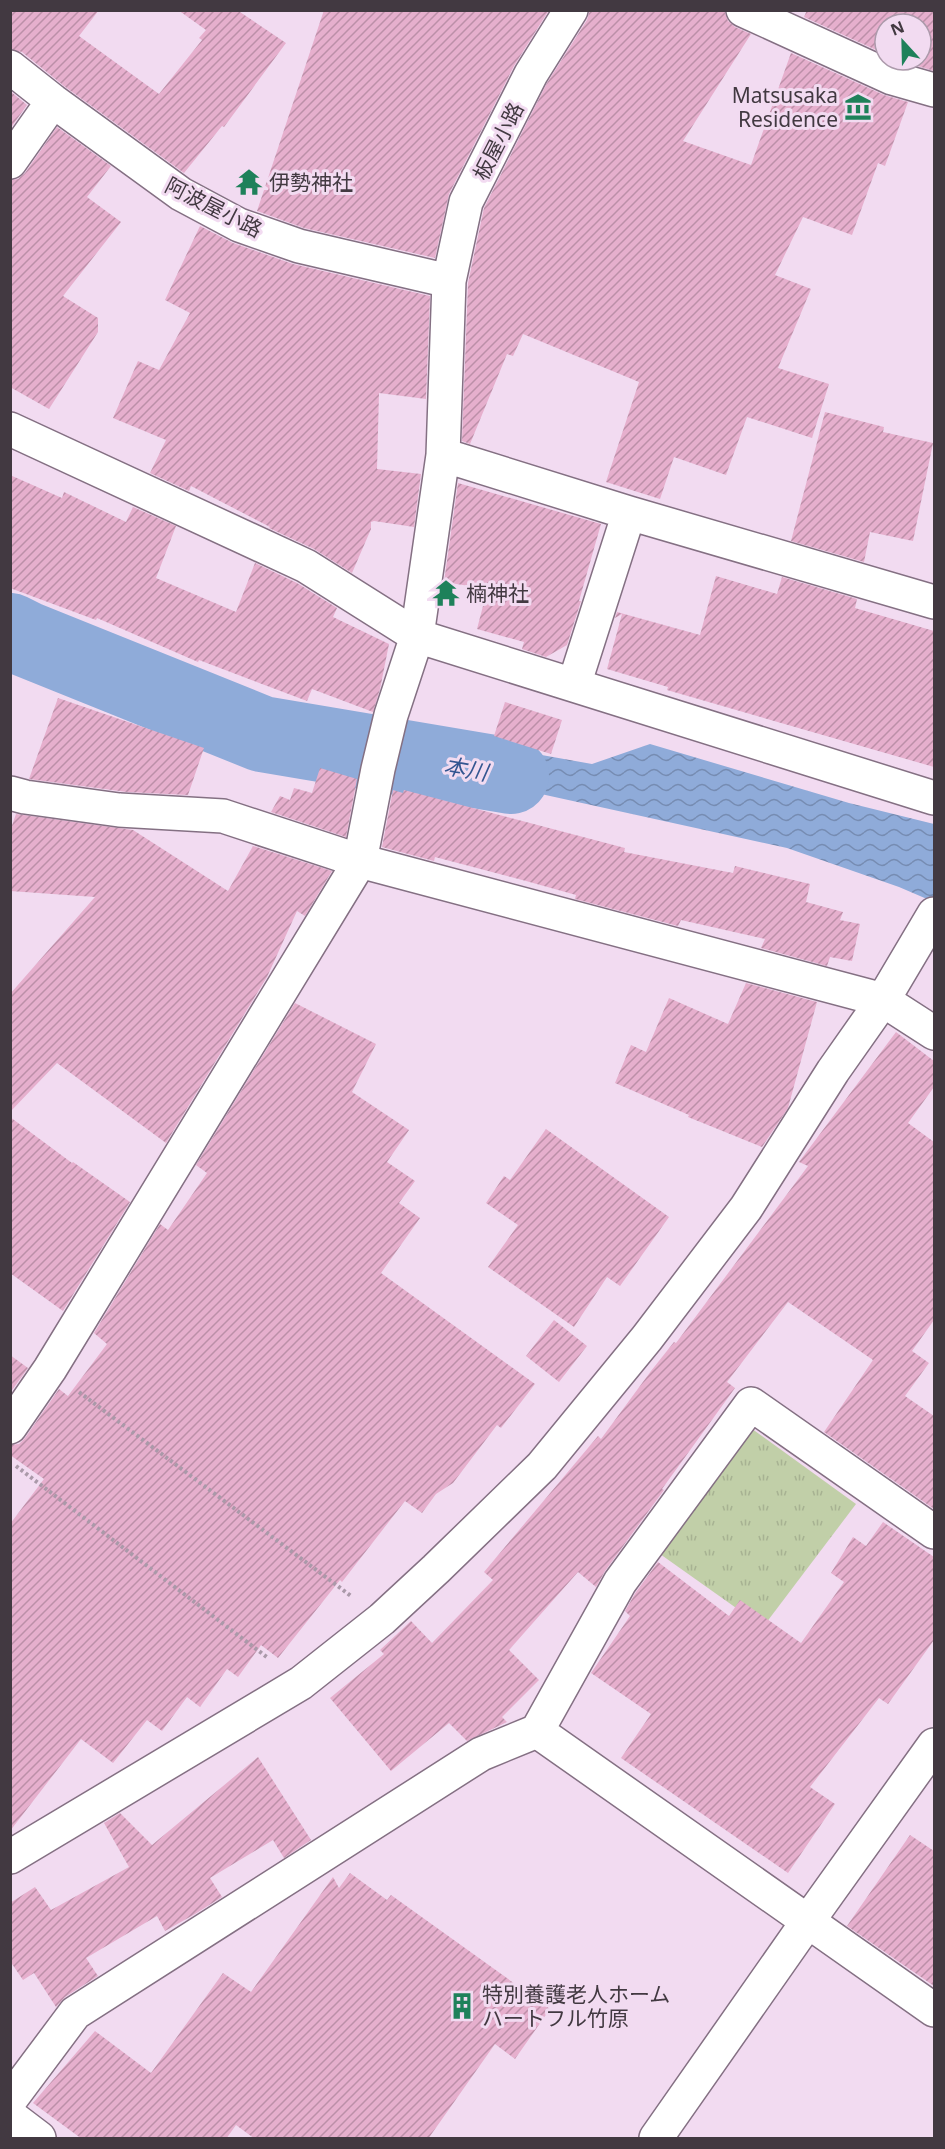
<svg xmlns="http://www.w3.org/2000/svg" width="945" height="2149" viewBox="0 0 945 2149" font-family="'Noto Sans','Noto Sans JP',sans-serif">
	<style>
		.grass { fill: url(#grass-tufts) }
		.water { fill: url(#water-waves) }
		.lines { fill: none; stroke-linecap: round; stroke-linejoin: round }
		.river { stroke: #8fabd9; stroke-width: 76 }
		.building { fill: url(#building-hatch) }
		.minor-casing { stroke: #847083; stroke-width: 36 }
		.path { stroke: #aa99a9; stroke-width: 4; stroke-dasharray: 3 3; stroke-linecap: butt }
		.minor { stroke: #fff; stroke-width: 33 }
		.labels { text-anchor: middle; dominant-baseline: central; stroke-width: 6; stroke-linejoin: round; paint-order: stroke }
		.poi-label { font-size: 21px; fill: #423941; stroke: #f2dbf1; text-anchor: start }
		.street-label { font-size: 21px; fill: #423941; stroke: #f2dbf1 }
		.water-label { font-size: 22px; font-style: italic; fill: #345691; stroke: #f2dbf1 }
	</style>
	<defs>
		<pattern id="grass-tufts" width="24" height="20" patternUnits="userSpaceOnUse" patternTransform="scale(1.5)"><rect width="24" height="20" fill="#c1cfa8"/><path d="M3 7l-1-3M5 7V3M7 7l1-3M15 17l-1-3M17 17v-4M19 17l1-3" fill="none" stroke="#a7b292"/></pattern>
		<pattern id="water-waves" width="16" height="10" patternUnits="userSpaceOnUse" patternTransform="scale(1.5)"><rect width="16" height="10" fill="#8fabd9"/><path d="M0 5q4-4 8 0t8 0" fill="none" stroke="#768cb2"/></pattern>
		<pattern id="building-hatch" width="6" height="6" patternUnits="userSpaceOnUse" patternTransform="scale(1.5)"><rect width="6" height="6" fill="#e6afcd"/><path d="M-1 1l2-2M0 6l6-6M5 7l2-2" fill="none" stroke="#bc8fa8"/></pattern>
	</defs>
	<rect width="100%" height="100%" fill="#f2dbf1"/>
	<path class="grass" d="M748 1426 856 1504 763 1627 660 1554Z"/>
	<path class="water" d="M413 732 592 764 650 744 849 803 934 824V902L899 887 787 848 405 764Z"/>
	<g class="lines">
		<path class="river" d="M10 631 26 639 262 734 511 776"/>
	</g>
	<path class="building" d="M10 10H99L79 36 159 94 202 40 199 38 206 30 178 10H237L286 43 224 127 222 126 184 173 64 86 22 52 10 49Z
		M324 10H549L514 66 449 194 435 258 304 228 257 211Z
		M590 10H724L728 21 735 27 751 34 683 141 751 165 791 53 884 95 908 102 885 166 878 163 852 235 803 217 775 275 811 289 778 368 829 384 812 438 747 417 726 475 674 457 660 499 606 482 639 382 523 334 513 356 507 354 470 444 462 441 468 283 484 208 547 83 587 20Z
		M807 10H934V71L898 60H921V24H885V54L804 17Z
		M10 91 27 105 10 129Z
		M57 127 111 166 87 197 121 222 63 296 98 318V332L49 409 10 387V180L18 179 25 173Z
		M200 226 233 243 293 264 430 296 426 399 379 393 377 469 421 474 414 527 374 521 371 522V529L352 573 314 549 269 528 270 527 191 486 189 491 150 473 166 440 113 418 138 361 159 370 190 313 165 300Z
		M825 412 884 427 883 432 933 443 913 541 870 532 864 562 791 541Z
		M10 475 62 498 64 492 126 522 133 507 176 526 156 578 236 612 255 563 297 583 337 608 333 617 389 644 380 689 373 712 312 689 307 701 199 660 198 662 97 618 96 620 10 588Z
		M458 483 601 524 579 601H581L567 645 546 657 522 649 524 642 477 629 483 606 464 600 469 586 444 582Z
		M716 576 777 594 782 577 857 599 855 608 934 631V767L667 690 668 687 607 669 622 614 615 618 617 612 700 635Z
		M58 698 204 748 188 795 127 792 29 779Z
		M505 702 562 720 551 754 494 736Z
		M320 768 357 779 346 837 271 812 280 796 290 800 294 788 312 793Z
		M393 790 403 793 404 790 625 848 624 852 733 873 735 866 810 884 806 902 843 912 840 920 860 924 852 961 830 957 827 966 761 948 765 939 681 920 678 926 575 899 576 895 526 881 435 857 434 861 382 847Z
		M16 814 133 830 228 891 253 846 332 871 305 916 297 911 267 977 166 1143 57 1063 10 1112V994L95 897 10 891V831Z
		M746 983 817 1002 788 1108 762 1147 688 1117 689 1115 615 1083 631 1045 646 1052 669 998 728 1024Z
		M295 1003 376 1044 352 1092 409 1130 387 1162 415 1181 399 1203 420 1218 381 1273 535 1384 501 1428 497 1425 453 1483 436 1494 422 1513 405 1501 342 1582 340 1580 278 1658 261 1645 238 1677 227 1669 200 1707 187 1697 162 1731 147 1720 113 1763 81 1739 10 1831V1524L44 1479 10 1455V1445L19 1444 25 1438 59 1389 68 1396 107 1344 94 1333 160 1224 168 1230 207 1173 196 1165Z
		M896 1032 934 1061V1087L908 1123 934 1142V1320L912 1351 929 1363 905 1396 934 1416V1509L824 1432 873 1360 788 1302 727 1382 735 1388 662 1489 664 1490 605 1571 596 1587 578 1572 509 1650 539 1680 502 1717 507 1722 467 1741 449 1723 391 1771 330 1698 384 1654 380 1650 411 1621 432 1643 493 1580 484 1572 598 1436 601 1439 651 1371 674 1342 676 1343 808 1166 799 1162Z
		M10 1117 72 1163 73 1162 130 1202 63 1311 10 1273Z
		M546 1129 669 1217 620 1286 607 1277 574 1327 488 1267 518 1225 486 1203 504 1176 510 1180Z
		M554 1320 587 1346 559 1382 526 1356Z
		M10 1355 28 1368 10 1393Z
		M883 1522 934 1557V1640L888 1704 879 1698 810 1787 835 1804 788 1873 621 1758 651 1714 591 1673 630 1616 625 1611 636 1592 658 1562 729 1616 740 1600 801 1643 844 1582 831 1573 853 1537 866 1546Z
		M258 1757 311 1840 284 1858 273 1840 210 1878 222 1897 195 1914 165 1931 157 1916 86 1958 98 1976 65 1997 56 2007 34 1973 23 1980 10 1961V1903L35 1887 51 1910 129 1867 104 1823 120 1813 152 1845Z
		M910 1835 934 1851V1986L847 1926Z
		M350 1873 387 1900 391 1895 550 2009 515 2059 495 2044 428 2139H255L236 2125 226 2139H82L33 2103 95 2031 151 2073 223 1973 251 1992 333 1877 339 1888Z"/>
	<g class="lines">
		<defs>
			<path id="minor" d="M743 10 892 78 934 90
				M10 67 53 101 181 194 239 225 299 246 449 281
				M10 162 53 101
				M10 429 306 566 417 636 934 798
				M443 455 629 513 934 602
				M574 685 629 513
				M10 793 25 797 119 810 223 816 360 861 883 1000 934 1033
				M10 1427 50 1369 360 861 378 769 391 715 417 636 443 455 449 281 466 202 531 74 571 10
				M537 1731 934 2010
				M10 1857 301 1683 382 1619 436 1569 542 1466 647 1338 746 1208 833 1071 883 1000 934 914
				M10 2100 75 2013 481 1754 537 1731 620 1582 751 1404 934 1532
				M10 2116 39 2138
				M656 2138 808 1921 934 1745"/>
		</defs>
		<use href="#minor" class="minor-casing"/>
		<path class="path" d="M79 1392 351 1596
			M16 1466 268 1658"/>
		<use href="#minor" class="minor"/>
	</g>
	<defs>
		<symbol id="museum-bare" viewBox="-9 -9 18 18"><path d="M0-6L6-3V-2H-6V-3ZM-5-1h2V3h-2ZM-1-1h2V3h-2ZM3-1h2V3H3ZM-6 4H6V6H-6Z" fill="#1e815a" stroke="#f2dbf1" stroke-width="2.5" paint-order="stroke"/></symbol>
		<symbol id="temple-bare" viewBox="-9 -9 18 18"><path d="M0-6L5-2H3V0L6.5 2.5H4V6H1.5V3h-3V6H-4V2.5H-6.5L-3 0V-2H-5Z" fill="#1e815a" stroke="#f2dbf1" stroke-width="2.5" paint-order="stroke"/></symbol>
		<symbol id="building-bare" viewBox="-9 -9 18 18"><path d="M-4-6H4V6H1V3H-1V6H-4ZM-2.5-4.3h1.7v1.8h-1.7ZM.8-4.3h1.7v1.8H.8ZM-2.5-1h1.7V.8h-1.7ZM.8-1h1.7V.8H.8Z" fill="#1e815a" stroke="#f2dbf1" stroke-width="2.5" paint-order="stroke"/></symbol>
	</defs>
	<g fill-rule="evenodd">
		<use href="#museum-bare" x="839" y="88" width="38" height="38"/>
		<use href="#temple-bare" x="230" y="163" width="38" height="38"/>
		<use href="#temple-bare" x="427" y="574" width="38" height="38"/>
		<use href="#building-bare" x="443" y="1987" width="38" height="38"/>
	</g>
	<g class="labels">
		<g class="poi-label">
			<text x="838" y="95" text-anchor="end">Matsusaka<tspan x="838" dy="24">Residence</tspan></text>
			<text x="269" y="182">伊勢神社</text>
			<text x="466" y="593">楠神社</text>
			<text x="482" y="1994">特別養護老人ホーム<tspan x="482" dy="24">ハートフル竹原</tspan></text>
		</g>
		<g class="street-label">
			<text transform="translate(498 141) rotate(-63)">板屋小路</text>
			<text transform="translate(214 207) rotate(27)">阿波屋小路</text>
		</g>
		<g class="water-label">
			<text transform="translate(466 768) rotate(10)">本川</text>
		</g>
	</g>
	<rect width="945" height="2149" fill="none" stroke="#423941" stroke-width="24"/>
	<g transform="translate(903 42) rotate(338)"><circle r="28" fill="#f2dbf1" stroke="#ac9aab" stroke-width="1.5"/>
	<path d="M0-4.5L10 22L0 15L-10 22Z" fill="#1e815a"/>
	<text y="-9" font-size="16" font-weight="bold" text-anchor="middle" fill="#423941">N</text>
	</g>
</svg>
